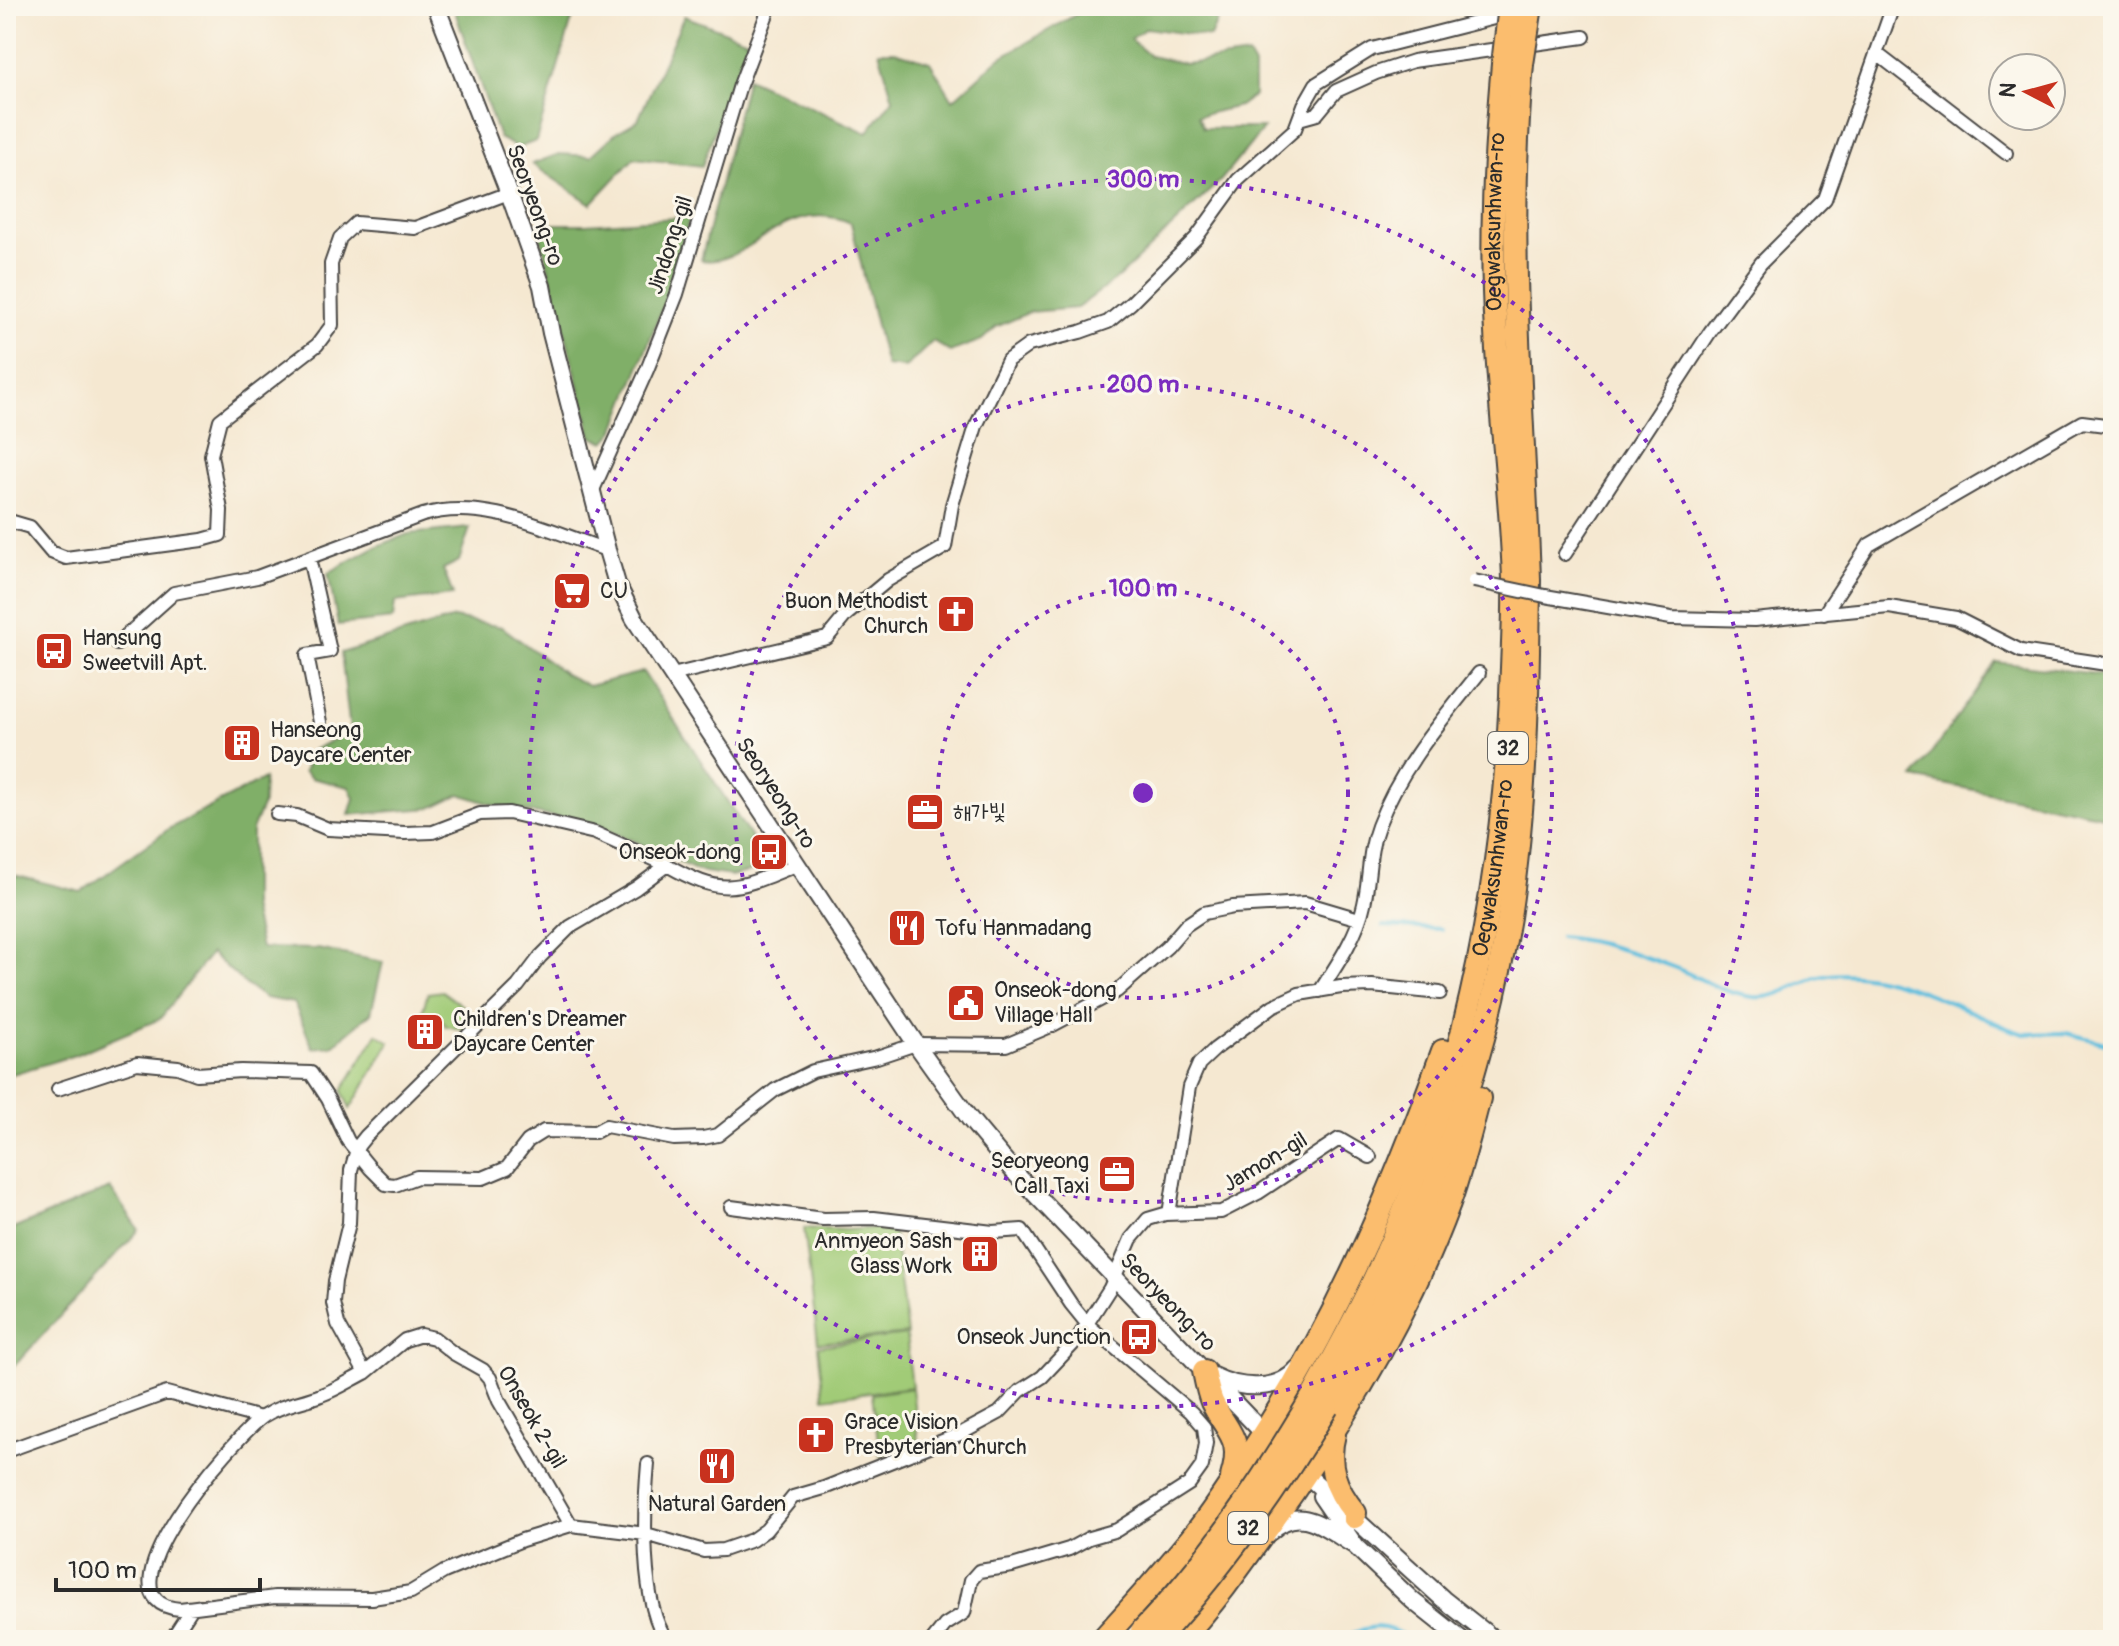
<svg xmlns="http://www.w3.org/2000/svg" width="2119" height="1646" viewBox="0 0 2119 1646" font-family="Pangolin,'Poor Story',sans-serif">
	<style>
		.green { fill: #a1cb77; stroke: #667b51; stroke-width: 2 }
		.forest { fill: #80af68; stroke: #566d4a; stroke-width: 2 }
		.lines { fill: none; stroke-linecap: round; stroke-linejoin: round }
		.stream { stroke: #60bfde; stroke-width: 4 }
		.minor-casing { stroke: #494744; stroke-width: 16 }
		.tertiary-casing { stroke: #494744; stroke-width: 20 }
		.trunk-casing { stroke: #494744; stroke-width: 26 }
		.minor { stroke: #fff; stroke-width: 12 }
		.tertiary { stroke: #fff; stroke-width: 16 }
		.trunk { stroke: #fbbd6e; stroke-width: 22 }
		.minor-bridge-casing { stroke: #494744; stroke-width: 16; stroke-linecap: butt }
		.trunk-bridge-casing { stroke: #494744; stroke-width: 26; stroke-linecap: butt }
		.minor-bridge { stroke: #fff; stroke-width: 12 }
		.trunk-bridge { stroke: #fbbd6e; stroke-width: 22 }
		.ring { fill: none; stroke: #7b2cbf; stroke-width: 4; stroke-dasharray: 4 8 }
		.labels { text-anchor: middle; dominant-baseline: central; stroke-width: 6; stroke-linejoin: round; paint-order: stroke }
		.shield { fill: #fbf7ec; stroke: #696865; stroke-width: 2 }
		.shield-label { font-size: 20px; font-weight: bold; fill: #2b2b2b }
		.street-label { font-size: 22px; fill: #2b2b2b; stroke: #fbf7ec }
		.poi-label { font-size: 22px; fill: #2b2b2b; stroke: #fbf7ec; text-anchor: start }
		.centre { fill: #7b2cbf; stroke: #fbf7ec; stroke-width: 4 }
		.ring-label { font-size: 24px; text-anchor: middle; font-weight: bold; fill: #7b2cbf; stroke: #fbf7ec; stroke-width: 6; stroke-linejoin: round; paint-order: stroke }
	</style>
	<rect width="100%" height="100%" fill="#fbf7ec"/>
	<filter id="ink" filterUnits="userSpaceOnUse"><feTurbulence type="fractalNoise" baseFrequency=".0125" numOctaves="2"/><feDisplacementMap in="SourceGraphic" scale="16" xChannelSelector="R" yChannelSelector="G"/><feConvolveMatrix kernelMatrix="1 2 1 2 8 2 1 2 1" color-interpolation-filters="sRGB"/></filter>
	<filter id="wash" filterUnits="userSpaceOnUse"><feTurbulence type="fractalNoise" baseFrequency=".006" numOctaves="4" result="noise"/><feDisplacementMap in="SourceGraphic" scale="32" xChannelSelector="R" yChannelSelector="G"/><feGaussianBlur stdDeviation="1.8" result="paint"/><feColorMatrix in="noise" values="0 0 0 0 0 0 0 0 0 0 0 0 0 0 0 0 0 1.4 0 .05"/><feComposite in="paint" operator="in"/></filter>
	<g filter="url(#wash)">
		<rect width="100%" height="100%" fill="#f5e8d1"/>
		<path class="green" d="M442 991 478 1017 465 1030 445 1026 444 1022 420 1019 428 993Z
			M377 1034 390 1042 350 1109 342 1091Z
			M893 1227 907 1334 818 1343 804 1228 846 1230Z
			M906 1335 912 1387 824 1398 818 1346Z
			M912 1388 918 1440 880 1456 872 1394Z"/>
		<path class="forest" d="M453 6H572L574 13 536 141 518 148 499 138Z
			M1091 6H1190L1218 19 1210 37 1146 28 1130 39 1150 56 1186 64 1248 55 1254 67V96L1239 106 1198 116 1203 128H1264L1221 180 1119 277 1077 308 1030 312 996 327 982 340 950 352 933 341 905 368 886 366 851 223C784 194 748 269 701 260L747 78 867 133 893 99 879 51H895L930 62 953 100 998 59Z
			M684 16 748 40 702 166 634 158 591 204 532 164 559 154 591 156 616 133 638 120Z
			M690 217 666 298 614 432 605 442 592 437 537 224H585Z
			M470 528 459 561 443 569 453 595 395 602 393 619 338 625 328 573 373 548 408 534Z
			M454 618 502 627 565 674 588 686 643 672 770 867 731 876 698 871 637 842 583 822 500 807 460 794 431 808 349 815 354 798 349 787 311 778 304 771 313 750 350 731 341 653Z
			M1996 662 2113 676V818L1914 778Z
			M264 779 263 804 252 830V907L261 948 318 949 383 962 371 1013 332 1046 313 1048 294 1003 265 998 246 985 211 953 160 1019 75 1055 6 1076V873L81 892 170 828Z
			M110 1188 139 1230 6 1375V1232Z"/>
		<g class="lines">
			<path class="stream" d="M1383 926 1441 929
				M1560 937C1597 940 1638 954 1673 967 1700 977 1723 994 1753 997 1781 1000 1802 978 1829 975 1888 969 1955 1005 2009 1029L2024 1034 2066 1033 2113 1045
				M1339 1640C1369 1625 1382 1621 1411 1640"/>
		</g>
	</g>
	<g filter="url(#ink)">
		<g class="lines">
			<defs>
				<path id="minor" d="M1876 53 2006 153
					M1299 119 1317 114 1336 91 1376 73 1413 61 1584 37
					M593 490 647 370 677 294 740 85 770 6
					M6 520 30 527 51 552 66 558 202 540 220 535 221 510 211 455 220 420 317 345 332 325 331 264 340 238 356 223 415 228 509 193
					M1565 554 1710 332 1761 263 1825 199 1893 6
					M309 558 330 651 307 655 320 722
					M1545 596 1671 618 1754 620 1889 607 1956 618 2021 651 2113 665
					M1824 614 1869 545 2082 422 2113 426
					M117 644 174 593 257 577 423 515C484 497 549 531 607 550
					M672 675 827 638 846 615 888 580 945 547 952 505 976 426 1008 360 1029 345 1080 332 1108 322 1131 303 1196 238 1238 180 1295 129 1304 105 1316 84 1372 49 1510 14
					M277 814 297 816 328 829 405 833 433 832 480 814 509 813 595 833 667 865
					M796 865C737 889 725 898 667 865L636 888 570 927 540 957 518 986 366 1136 358 1146 351 1170 349 1223 335 1281 333 1303 338 1324 365 1373 405 1340 421 1335 434 1338 453 1353 483 1370 490 1378 499 1401 571 1525 646 1534 704 1551 723 1550 752 1540 766 1530 793 1497 824 1488 960 1434 999 1413 1020 1391 1042 1377 1076 1341 1110 1288 1131 1239 1148 1219 1165 1214 1221 1212 1258 1193 1339 1139 1370 1157
					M1320 991C1337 965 1358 934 1364 904 1370 877 1368 852 1378 826 1400 768 1441 721 1479 673
					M58 1089 137 1063 178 1067 197 1074 241 1071 311 1073 328 1099 348 1141 370 1168 386 1184 395 1185 417 1177 483 1178 507 1168 528 1141 544 1131 595 1132 606 1126 674 1139 703 1138 718 1135 775 1090 813 1071 877 1057 916 1044 1006 1045 1051 1026 1117 991 1167 947 1186 925 1204 913 1233 907 1305 903 1359 919
					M731 1207 823 1219 874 1218 993 1232 1022 1230 1071 1304 1088 1325 1191 1412 1204 1427 1206 1443 1202 1466 1189 1484 1117 1530 1089 1538 1069 1549 1012 1566 979 1571 971 1580 964 1613 945 1625 933 1640
					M1169 1214 1189 1087 1199 1064 1215 1049 1273 1006 1299 994 1341 987 1372 986 1440 993
					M365 1373C351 1380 336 1390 321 1395 301 1403 282 1404 264 1416 234 1437 89 1602 180 1609L275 1597 372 1598 411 1592 444 1572 522 1540 571 1525
					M6 1451 167 1393 261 1418
					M648 1464C644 1509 640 1605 667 1640
					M171 1640 192 1608"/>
				<path id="tertiary" d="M436 6 509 193 542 286 551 333 607 550 617 584 634 618 916 1044 969 1118 1015 1173 1269 1439
					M1213 1376C1239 1389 1278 1393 1298 1368
					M1297 1466 1443 1599 1495 1640
					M1321 1496 1356 1547 1413 1601 1462 1640
					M1270 1532C1299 1503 1324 1527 1352 1544"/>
				<g id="trunk">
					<path d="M1204 1371C1206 1381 1208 1392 1212 1402 1227 1433 1244 1438 1232 1477"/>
					<path id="s1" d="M1312 1398C1347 1335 1380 1273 1406 1206 1471 1043 1503 871 1511 696 1512 657 1515 618 1514 579 1511 496 1500 414 1496 332 1490 242 1495 153 1503 64"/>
					<path d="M1327 1407C1414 1256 1481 1090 1509 917 1526 805 1528 691 1529 579 1523 407 1506 236 1522 64"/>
					<path d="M1334 1434C1326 1464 1335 1489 1355 1513L1354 1517"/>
					<path d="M1102 1640C1133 1606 1165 1571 1194 1535 1212 1513 1227 1489 1243 1465 1330 1337 1391 1196 1443 1051"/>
					<path d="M1180 1640C1212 1606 1239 1568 1266 1530 1339 1430 1406 1320 1449 1203 1461 1169 1470 1133 1479 1098"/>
				</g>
			</defs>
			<use href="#minor" class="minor-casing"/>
			<use href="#tertiary" class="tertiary-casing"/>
			<use href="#trunk" class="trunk-casing"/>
			<use href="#minor" class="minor"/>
			<use href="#tertiary" class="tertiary"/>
			<use href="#trunk" class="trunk"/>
			<defs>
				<path id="minor-bridge" d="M1474 581 1545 596"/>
				<path id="trunk-bridge" d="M1503 64 1510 6
					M1522 64 1531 6
					M1142 1631C1209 1562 1263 1480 1312 1398
					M1156 1640C1222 1569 1277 1490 1327 1407"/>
			</defs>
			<use href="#minor-bridge" class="minor-bridge-casing"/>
			<use href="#trunk-bridge" class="trunk-bridge-casing"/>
			<use href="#minor-bridge" class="minor-bridge"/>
			<use href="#trunk-bridge" class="trunk-bridge"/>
		</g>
	</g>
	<g class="ring">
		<circle cx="1143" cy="793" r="205"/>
		<circle cx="1143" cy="793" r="409"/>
		<circle cx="1143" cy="793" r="614"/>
	</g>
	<defs>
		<symbol id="supermarket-square" viewBox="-11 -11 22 22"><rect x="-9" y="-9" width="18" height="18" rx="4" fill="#c8321e" stroke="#fbf7ec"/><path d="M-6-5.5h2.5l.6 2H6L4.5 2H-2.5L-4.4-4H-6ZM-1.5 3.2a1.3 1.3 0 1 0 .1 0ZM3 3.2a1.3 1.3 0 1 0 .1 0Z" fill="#fff"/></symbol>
		<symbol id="church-square" viewBox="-11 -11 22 22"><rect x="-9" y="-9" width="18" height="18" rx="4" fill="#c8321e" stroke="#fbf7ec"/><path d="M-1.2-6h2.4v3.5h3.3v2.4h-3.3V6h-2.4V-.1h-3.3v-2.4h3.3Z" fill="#fff"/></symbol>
		<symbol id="bus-square" viewBox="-11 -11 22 22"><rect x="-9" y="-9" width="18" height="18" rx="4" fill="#c8321e" stroke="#fbf7ec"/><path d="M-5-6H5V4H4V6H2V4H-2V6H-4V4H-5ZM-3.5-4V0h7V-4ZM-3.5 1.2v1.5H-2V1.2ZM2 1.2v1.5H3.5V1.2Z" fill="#fff"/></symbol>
		<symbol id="building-square" viewBox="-11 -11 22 22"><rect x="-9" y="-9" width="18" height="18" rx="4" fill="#c8321e" stroke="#fbf7ec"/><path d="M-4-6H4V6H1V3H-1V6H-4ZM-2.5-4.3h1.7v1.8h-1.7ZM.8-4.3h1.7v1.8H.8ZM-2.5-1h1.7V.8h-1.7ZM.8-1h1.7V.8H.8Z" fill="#fff"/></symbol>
		<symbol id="office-square" viewBox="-11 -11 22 22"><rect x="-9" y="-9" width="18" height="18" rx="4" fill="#c8321e" stroke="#fbf7ec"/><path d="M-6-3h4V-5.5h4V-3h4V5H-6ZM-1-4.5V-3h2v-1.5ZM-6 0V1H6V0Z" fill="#fff"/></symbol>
		<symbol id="restaurant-square" viewBox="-11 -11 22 22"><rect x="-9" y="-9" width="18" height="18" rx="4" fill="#c8321e" stroke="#fbf7ec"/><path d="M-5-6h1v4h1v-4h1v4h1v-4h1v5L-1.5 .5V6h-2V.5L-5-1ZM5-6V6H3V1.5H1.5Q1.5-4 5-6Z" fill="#fff"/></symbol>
		<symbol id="civic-square" viewBox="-11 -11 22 22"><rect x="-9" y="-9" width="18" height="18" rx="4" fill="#c8321e" stroke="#fbf7ec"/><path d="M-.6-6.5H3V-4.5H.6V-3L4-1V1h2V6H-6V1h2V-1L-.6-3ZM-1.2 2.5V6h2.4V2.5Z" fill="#fff"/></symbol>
	</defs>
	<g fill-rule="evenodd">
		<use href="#supermarket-square" x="550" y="569" width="44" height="44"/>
		<use href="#church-square" x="934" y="592" width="44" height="44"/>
		<use href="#bus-square" x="32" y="629" width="44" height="44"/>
		<use href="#building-square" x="220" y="721" width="44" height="44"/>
		<use href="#office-square" x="903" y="790" width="44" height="44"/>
		<use href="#bus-square" x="747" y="830" width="44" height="44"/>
		<use href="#restaurant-square" x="885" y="906" width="44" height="44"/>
		<use href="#civic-square" x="944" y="981" width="44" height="44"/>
		<use href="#building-square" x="403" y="1010" width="44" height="44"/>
		<use href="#office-square" x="1095" y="1152" width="44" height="44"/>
		<use href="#building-square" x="958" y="1232" width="44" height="44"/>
		<use href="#bus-square" x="1117" y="1315" width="44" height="44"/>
		<use href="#church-square" x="794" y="1413" width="44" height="44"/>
		<use href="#restaurant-square" x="695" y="1444" width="44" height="44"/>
	</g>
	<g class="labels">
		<g class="shield">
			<rect x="1488" y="732" width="40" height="32" rx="6"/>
			<rect x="1228" y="1512" width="40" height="32" rx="6"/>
		</g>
		<g class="shield-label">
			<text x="1508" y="748">32</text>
			<text x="1248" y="1528">32</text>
		</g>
		<g class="street-label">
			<text transform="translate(535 205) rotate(70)">Seoryeong-ro</text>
			<text stroke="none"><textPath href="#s1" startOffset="1212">Oegwaksunhwan-ro</textPath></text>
			<text transform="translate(670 245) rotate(-72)">Jindong-gil</text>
			<text transform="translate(776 793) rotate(57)">Seoryeong-ro</text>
			<text stroke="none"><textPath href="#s1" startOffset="564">Oegwaksunhwan-ro</textPath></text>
			<text transform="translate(1265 1162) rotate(-31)">Jamon-gil</text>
			<text transform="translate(1168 1302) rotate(46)">Seoryeong-ro</text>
			<text transform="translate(532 1417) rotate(60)">Onseok 2-gil</text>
		</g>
		<g class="poi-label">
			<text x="600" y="591">CU</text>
			<text x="928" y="601" text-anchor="end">Buon Methodist<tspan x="928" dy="25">Church</tspan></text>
			<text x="82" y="638">Hansung<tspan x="82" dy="25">Sweetvill Apt.</tspan></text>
			<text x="270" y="730">Hanseong<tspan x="270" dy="25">Daycare Center</tspan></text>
			<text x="953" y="812">해가빛</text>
			<text x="741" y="852" text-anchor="end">Onseok-dong</text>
			<text x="935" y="928">Tofu Hanmadang</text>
			<text x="994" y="990">Onseok-dong<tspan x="994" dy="25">Village Hall</tspan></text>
			<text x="453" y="1019">Children's Dreamer<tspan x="453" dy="25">Daycare Center</tspan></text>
			<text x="1089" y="1161" text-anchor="end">Seoryeong<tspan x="1089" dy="25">Call Taxi</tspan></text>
			<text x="952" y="1241" text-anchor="end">Anmyeon Sash<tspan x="952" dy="25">Glass Work</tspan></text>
			<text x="1111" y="1337" text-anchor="end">Onseok Junction</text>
			<text x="844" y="1422">Grace Vision<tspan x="844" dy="25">Presbyterian Church</tspan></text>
			<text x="717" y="1504" text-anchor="middle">Natural Garden</text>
		</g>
	</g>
	<circle cx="1143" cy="793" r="12" class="centre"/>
	<g class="ring-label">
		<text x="1143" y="187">300 m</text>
		<text x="1143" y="392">200 m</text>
		<text x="1143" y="596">100 m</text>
	</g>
	<rect width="2119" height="1646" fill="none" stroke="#fbf7ec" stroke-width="32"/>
	<g transform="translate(2027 92) rotate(276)"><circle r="38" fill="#fbf7ec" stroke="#a8a59f" stroke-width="2"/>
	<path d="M0-6L14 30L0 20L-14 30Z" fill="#c8321e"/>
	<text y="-12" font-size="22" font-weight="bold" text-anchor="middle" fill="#2b2b2b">N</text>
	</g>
	<path d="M56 1578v12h204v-12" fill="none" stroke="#2b2b2b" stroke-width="4"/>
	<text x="68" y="1578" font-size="24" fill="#2b2b2b" stroke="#fbf7ec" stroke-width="6" paint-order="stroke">100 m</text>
</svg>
